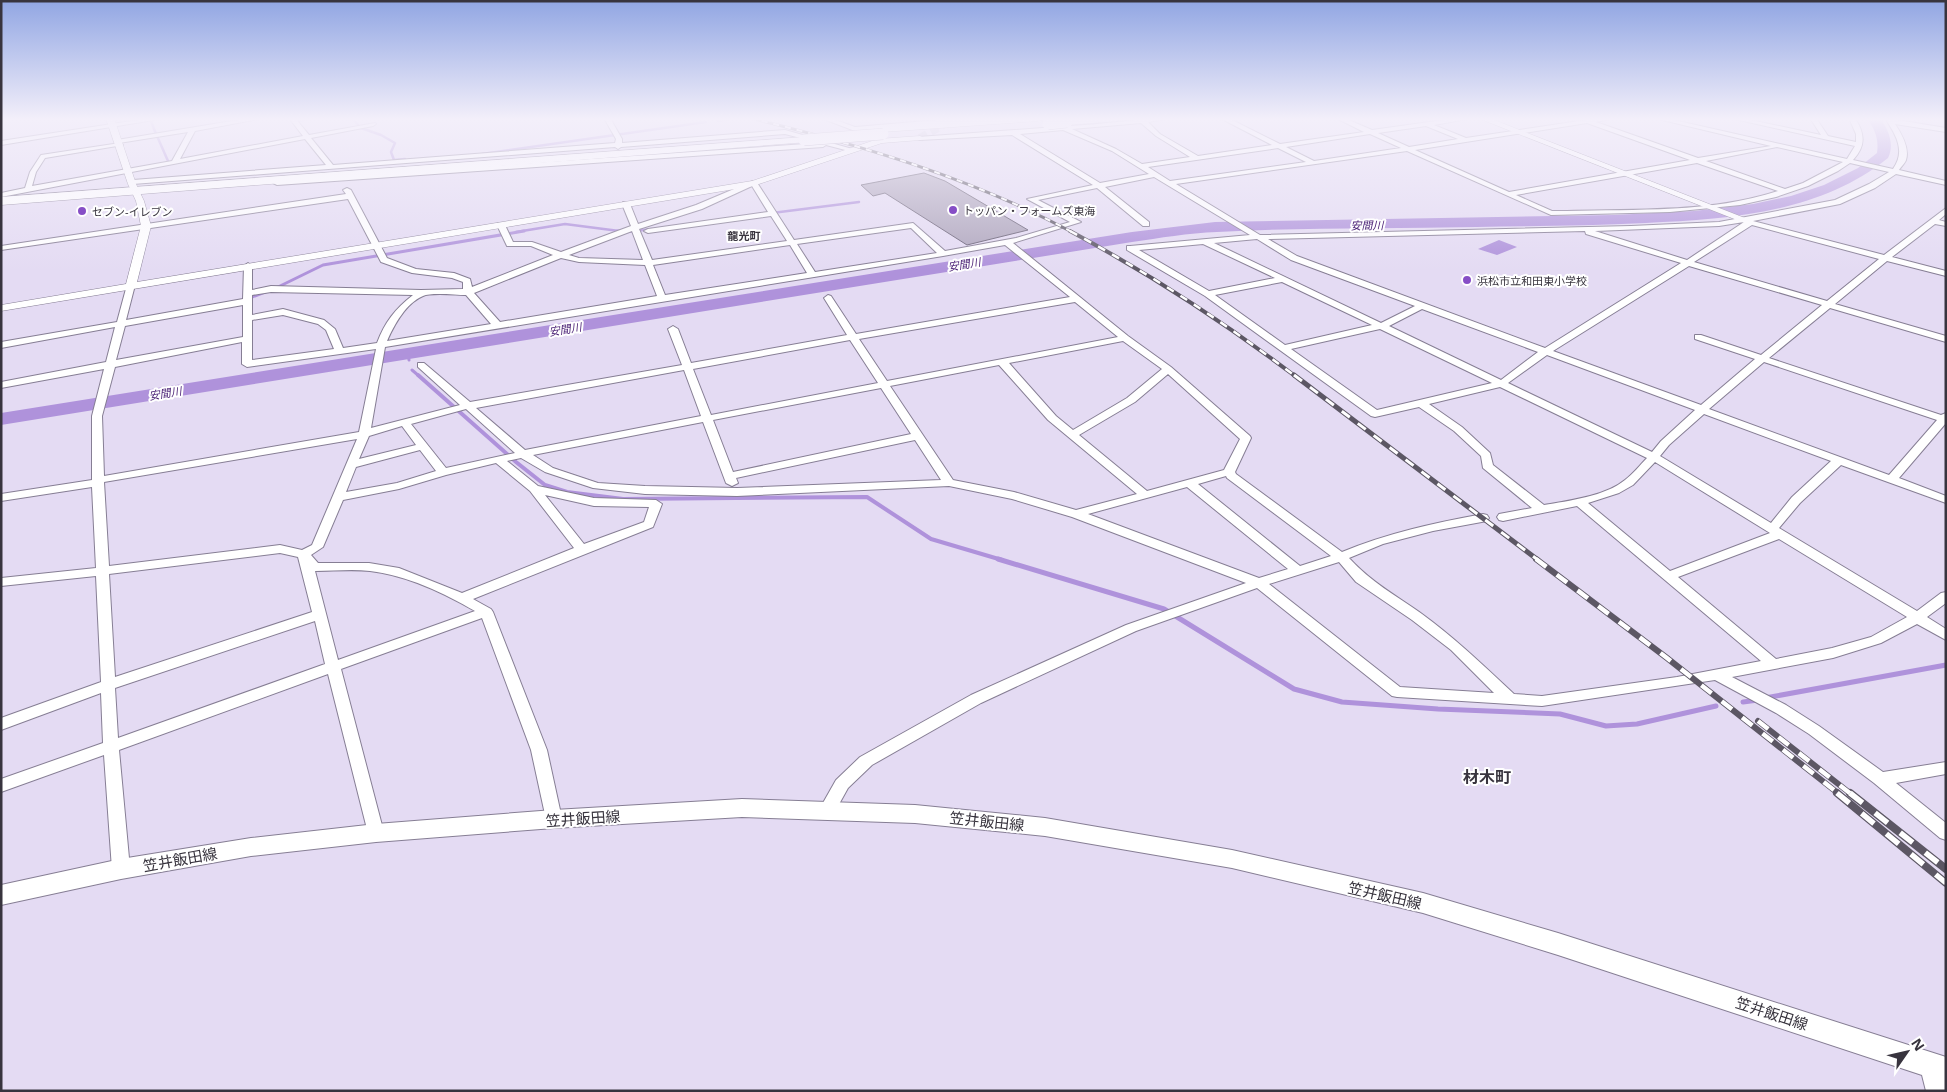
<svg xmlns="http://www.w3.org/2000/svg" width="1947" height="1092" viewBox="0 0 1947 1092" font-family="'Noto Sans','Noto Sans JP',sans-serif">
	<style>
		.water { fill: #af92db }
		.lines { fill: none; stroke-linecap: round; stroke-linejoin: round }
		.stream-far3 { stroke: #af92db; stroke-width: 2.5 }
		.stream-far2 { stroke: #af92db; stroke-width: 3 }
		.stream-far1 { stroke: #af92db; stroke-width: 4 }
		.stream { stroke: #af92db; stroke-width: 5 }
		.river { fill: #af92db; fill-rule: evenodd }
		.building { fill: #afa6bd; stroke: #686075 }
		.tertiary-tunnel { stroke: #c2bacf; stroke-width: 8; stroke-dasharray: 8 4.5; stroke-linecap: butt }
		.minor-casing { stroke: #867e94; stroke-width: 2 }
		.tertiary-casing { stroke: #867e94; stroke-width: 1 }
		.secondary-casing { stroke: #867e94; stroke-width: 2 }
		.trunk-casing { stroke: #867e94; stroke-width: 1 }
		.minor { fill: #fff; fill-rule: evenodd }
		.tertiary { fill: #fff; fill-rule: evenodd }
		.secondary { fill: #fff; fill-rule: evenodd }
		.trunk { fill: #fff; fill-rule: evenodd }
		.rail-far4-casing { stroke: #5c5764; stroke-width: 3 }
		.rail-far3-casing { stroke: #5c5764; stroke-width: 4 }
		.rail-far2-casing { stroke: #5c5764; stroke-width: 5 }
		.rail-far1-casing { stroke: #5c5764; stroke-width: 6 }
		.rail-casing { stroke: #5c5764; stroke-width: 8 }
		.rail-far4 { stroke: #fff; stroke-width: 2; stroke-dasharray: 6; stroke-linecap: butt }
		.rail-far3 { stroke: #fff; stroke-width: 2.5; stroke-dasharray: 8; stroke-linecap: butt }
		.rail-far2 { stroke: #fff; stroke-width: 3; stroke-dasharray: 10; stroke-linecap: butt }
		.rail-far1 { stroke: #fff; stroke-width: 4.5; stroke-dasharray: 13; stroke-linecap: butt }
		.rail { stroke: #fff; stroke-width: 5.5; stroke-dasharray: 16; stroke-linecap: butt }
		.trunk-bridge-casing { stroke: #867e94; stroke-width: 12; stroke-linecap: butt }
		.trunk-bridge { stroke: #fff; stroke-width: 11 }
		.poi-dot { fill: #864ec6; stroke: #fff; stroke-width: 2 }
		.labels { text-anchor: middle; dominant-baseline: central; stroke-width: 4; stroke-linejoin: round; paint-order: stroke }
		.far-poi-label { font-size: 11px; fill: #38343e; stroke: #fff; text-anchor: start }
		.far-water-label { font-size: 11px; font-style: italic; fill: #4a2075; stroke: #fff }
		.far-neighbourhood-label { font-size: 11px; font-weight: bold; fill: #38343e; stroke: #fff }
		.near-street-label { font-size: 15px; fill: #38343e; stroke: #fff }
		.near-neighbourhood-label { font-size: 16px; font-weight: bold; fill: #38343e; stroke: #fff }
	</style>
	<rect width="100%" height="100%" fill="#e4dbf3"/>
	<path class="water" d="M1499 240 1517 247 1497 255 1478 249Z"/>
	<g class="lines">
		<path class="stream-far3" d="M297 118 299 121 312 118
			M340 118 354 120 358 125
			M151 121 156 134
			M718 121 734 118
			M361 128 381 135 395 143 391 152 394 160 405 159
			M157 136 168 161
			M482 154 706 122
			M772 213 859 202
			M516 232 565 224 627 232
			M627 232 652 229"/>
		<path class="stream-far2" d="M617 231H638
			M247 299 278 287 323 265 524 231
			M408 354 409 360
			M412 370 419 376"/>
		<path class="stream-far1" d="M418 375 516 462 545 485 567 492 623 499 867 497 931 539 1002 560"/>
		<path class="stream" d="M998 559 1164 609 1294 689 1342 702 1438 709 1560 714 1606 726 1637 724 1716 706
			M1765 698 1946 665
			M1743 702 1758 700"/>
		<path class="river" d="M1867 118H1880C1888 129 1895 144 1888 158 1820 213 1730 219 1646 223 1589 226 1532 226 1476 227 1389 229 1303 227 1217 232 1188 233 1160 238 1132 242L1 425V413L1132 232 1215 222 1614 215 1694 211 1753 204 1791 196 1824 185 1858 168 1877 153C1879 139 1875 130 1867 118Z"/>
	</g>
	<path class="building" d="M924 173 945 181 1028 230 967 245 885 193 873 196 861 185Z"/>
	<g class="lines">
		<path class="tertiary-tunnel" d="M920 138 952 120"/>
		<defs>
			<path id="minor" d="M151 118H166L1 145V141Z
				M250 118H264L195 131 180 159 303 136 289 118H295L309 135 375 123 376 124 373 126 311 138 333 165 615 143 616 139 604 118H610L622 139V143L785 130 856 150 853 152 826 145 823 147 277 185 273 183 277 181 820 143 785 134 621 147 618 149 615 147 133 184 129 182 133 180 326 165 305 139 1 197V193L25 188 30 172 41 155 120 143 123 145 45 158 36 172 32 186 172 161 188 132 119 143 116 141 117 140Z
				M821 118H830L855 127 962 118H990L987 120 855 131Z
				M1038 118C1049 118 1057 126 1068 126 1103 125 1138 118 1173 118L1148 122 1160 134 1198 156 1272 145 1220 118H1228L1280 144 1364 132 1336 118H1344L1372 130 1458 118H1473L1434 125 1466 138 1599 118H1614L1596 122 1698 158 1771 146 1654 118H1665L1847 159 1855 146 1730 118H1741L1821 135 1810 118H1816L1828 136 1856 142V134L1849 118H1855C1865 134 1866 146 1853 160L1893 169C1906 151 1896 135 1885 118L1946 128V132L1895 124C1901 133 1910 148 1906 160 1905 163 1901 167 1899 170L1946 181V185L1896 174 1875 188 1840 204 1753 221 1884 255 1946 208V214L1939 220 1946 222V226L1935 224 1892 257 1946 271V276L1887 261 1835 304 1946 336V342L1830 308 1769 358 1941 415 1946 413V423L1899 478 1946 496V503L1841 465 1800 503 1779 528 1917 611 1941 593 1946 592V603L1927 617 1946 629V640L1917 624 1881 643 1833 658 1732 677 1786 705 1819 726 1883 772 1946 762V774L1896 783 1946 823V840L1940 838 1874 783 1809 734 1776 713 1715 680 1542 706 1397 697 1392 696 1257 588 1136 631 981 703 872 765 848 788 833 815 827 817 821 815 819 810 836 780 860 757 971 695 1126 625 1246 583 1072 517 1012 499 949 486 737 496 645 494 593 488 545 472 521 458 507 461 538 486 594 498 656 500 662 504 653 527 473 599 491 609 493 612 547 750 562 819 560 824 554 826 548 824 546 819 531 750 482 618 341 669 384 833 382 838 376 840 370 838 368 833 328 674 119 750 130 869 127 874 121 876 115 874 112 869 104 755 1 792V779L103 743 101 693 1 730V718L101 682 96 576 1 586V578L96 568 92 487 1 501V494L92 480V416L104 369 1 388V382L106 362 115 327 1 348V342L117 322 127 285 131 282 135 285 126 320 243 299 244 266 248 263 252 266V290L271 286 421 290 463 289V282L452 278 412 273 381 262 348 199 1 250V246L346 194 343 190 347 188 351 190 387 258 416 269 454 273 470 279 472 287 553 255 531 246H507L497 225 498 223H504L513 242H532L561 252 631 226 622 204 623 202 630 204 638 224 696 205 753 181H756L794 240 913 223 945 251 1016 238 1070 222 1027 199 1093 185 1012 135 920 140 918 139V137L1056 127ZM1141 123 1156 136 1190 157 1142 164 1116 149 1072 129ZM1587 123 1690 160 1509 192 1415 150ZM1426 126 1458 139 1409 147 1378 133ZM1063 130 1112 151 1149 174 1100 183 1020 134ZM1370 134 1401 148 1314 161 1286 147ZM1777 147 1843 162 1803 183 1785 189 1706 161ZM1278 148 1306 162 1170 181 1148 167ZM1407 151 1551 215 1670 212 1740 205 1776 197 1808 186 1838 171 1850 163 1889 172 1869 184 1835 200 1719 222 1631 226 1260 235 1176 184ZM1697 163 1778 191C1711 213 1636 209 1567 211H1552L1516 195ZM1154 177 1250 235 1130 246H1127V250L1205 296 1371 416 1375 417 1419 407 1454 431 1481 456 1483 468 1532 508 1499 514 1497 517 1499 520 1503 521 1577 506 1761 661 1677 677 1542 696 1514 694C1484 666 1455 638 1422 614 1395 595 1371 582 1349 558L1383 544 1433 531 1487 521 1489 518 1487 515 1483 514C1434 523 1388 533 1342 552L1236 474 1235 472 1251 438 1250 436 1171 367 1128 336 1013 243 1081 222 1038 200 1097 188 1143 226H1149V222L1105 187ZM752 186 768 212 648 229 644 231 648 233 771 216 787 241 652 260 639 229 702 209ZM1744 222 1687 260 1595 231 1719 226ZM1752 225 1879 259 1827 301 1694 262ZM911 228 937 253 815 272 797 244ZM632 231 643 260 579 258 569 255ZM1585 231 1586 234 1681 263 1545 348 1297 256 1268 239ZM1257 239 1291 260 1415 306 1381 323 1214 243ZM1203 244 1275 278 1209 291 1139 250ZM790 245 807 273 665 295 653 265ZM1005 245 1070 297 856 334 831 296 828 295 824 298 847 335 691 363 678 329 673 326 668 329 682 365 470 402 424 363H418V367L460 405 371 428 385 347 943 256ZM561 258 579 262 645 265 657 296 500 322 474 293ZM1689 266 1822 305 1761 355 1701 335H1695V339L1755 359 1701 405 1553 351ZM1282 282 1372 325 1285 345 1215 295ZM271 292 413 295C395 309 385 322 377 343L343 348 335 329 324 320 283 309 252 315V295ZM466 295 491 324 387 341C394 325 406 303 423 296 431 292 456 295 466 295ZM1075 302 1118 337 887 381 859 339ZM243 305V337L116 360 125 326ZM1422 309 1538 352 1501 380 1389 326ZM283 315 318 324 326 330 334 349 252 360V320ZM1380 329 1492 383 1377 410 1291 349ZM850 340 878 383 711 415 693 369ZM1123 341 1162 369 1127 398 1073 430 1056 416 1009 363ZM242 342V364L247 367 376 349 359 432 104 476 102 416 115 367ZM1547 355 1695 410 1661 441 1652 452 1508 383ZM1764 362 1937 420 1889 475 1709 409ZM999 365 1048 420 1137 494 1076 510 1014 492 953 480 890 386ZM684 370 701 416 525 450 476 408ZM1168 374 1240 439 1224 470 1147 491 1079 435 1135 402ZM1500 387 1647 458C1640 465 1633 474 1625 480 1606 496 1568 501 1544 505L1493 465 1490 453 1462 427 1429 404ZM881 388 911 434 733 472 713 420ZM466 409 515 453 446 468 411 424ZM1704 414 1831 461 1792 497 1771 523 1660 456 1669 445ZM703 422 726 483 732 486 738 483 736 478 915 440 941 480 737 488 645 486 598 483 553 468 533 455ZM402 426 416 445 359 459 369 436ZM357 439 312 545 302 550 280 545 109 566 104 482ZM420 450 436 471 397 483 346 492 356 467ZM1655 462 1770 533 1670 571 1588 503 1619 493 1633 485ZM496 463 530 491 574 548 462 593 399 568 369 563H318L311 555 323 547 343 500 399 489 446 475ZM1226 476 1227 478 1331 556 1300 566 1198 484ZM1187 487 1288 569 1259 578 1088 514ZM545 495 594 506 649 507 644 522 584 544ZM1779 539 1907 617 1871 637 1832 648 1776 659 1678 577ZM280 553 298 557 312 612 115 677 109 574ZM1339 562 1356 582 1412 620 1451 650 1494 693 1400 687 1269 584ZM315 571C333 571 352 569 370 571 406 575 444 593 475 611L338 660ZM315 621 325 664 118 738 115 688Z"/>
			<path id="tertiary" d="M106 118H114L136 184 144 201 151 226 137 282 752 181 878 139 920 136 924 138 920 140 882 143 753 186 1 311V305L126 284 141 226 136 201 128 184Z
				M1478 118H1489L1750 220 1745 223 1742 222Z"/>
			<path id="secondary" d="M742 799 915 805 1045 818 1232 850 1423 893 1558 933 1946 1057V1091H1926L1922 1075 1558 955 1423 913 1232 868 1045 836 915 823 742 817 554 828 376 842 251 856 121 879 1 905V885L121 859 251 838 376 824 554 810Z"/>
			<path id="trunk" d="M997 118H1043L1038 121 868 133 863 130 868 127Z
				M1081 118H1122L1117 121 1067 125 1062 122 1067 119Z
				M804 137 809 140 808 142 1 205V197Z"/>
		</defs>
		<use href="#minor" class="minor-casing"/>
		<use href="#tertiary" class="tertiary-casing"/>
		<use href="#secondary" class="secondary-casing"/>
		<use href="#trunk" class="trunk-casing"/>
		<use href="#minor" class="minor"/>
		<use href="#tertiary" class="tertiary"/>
		<use href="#secondary" class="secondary"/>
		<use href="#trunk" class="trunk"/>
		<defs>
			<path id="rail-far4" d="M750 118C861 145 971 178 1072 232"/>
			<path id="rail-far3" d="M1070 231C1152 275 1221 320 1295 376"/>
			<path id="rail-far2" d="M1294 375 1538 560"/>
			<path id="rail-far1" d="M1536 559 1667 658 1839 794
				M1758 721 1851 794"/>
			<path id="rail" d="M1837 793 1946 883
				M1850 793 1946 869"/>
		</defs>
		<use href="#rail-far4" class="rail-far4-casing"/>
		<use href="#rail-far3" class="rail-far3-casing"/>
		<use href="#rail-far2" class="rail-far2-casing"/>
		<use href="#rail-far1" class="rail-far1-casing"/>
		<use href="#rail" class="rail-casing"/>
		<use href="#rail-far4" class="rail-far4"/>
		<use href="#rail-far3" class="rail-far3"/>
		<use href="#rail-far2" class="rail-far2"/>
		<use href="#rail-far1" class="rail-far1"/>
		<use href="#rail" class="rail"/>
		<defs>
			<path id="trunk-bridge" d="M1048 124 1067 122
				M804 140 883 134"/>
		</defs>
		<use href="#trunk-bridge" class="trunk-bridge-casing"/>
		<use href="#trunk-bridge" class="trunk-bridge"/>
	</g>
	<linearGradient id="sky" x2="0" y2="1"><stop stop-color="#91a6e3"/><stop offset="0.44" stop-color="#f3effa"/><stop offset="1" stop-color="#f3effa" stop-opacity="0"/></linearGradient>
	<rect width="1947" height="271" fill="url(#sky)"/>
	<g class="poi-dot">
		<circle cx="953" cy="210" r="5"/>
		<circle cx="82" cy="211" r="5"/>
		<circle cx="1467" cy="280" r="5"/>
	</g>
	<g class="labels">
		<g class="far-poi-label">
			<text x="963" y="210">トッパン・フォームズ東海</text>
			<text x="92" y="211">セブン-イレブン</text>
			<text x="1477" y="280">浜松市立和田東小学校</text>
		</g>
		<g class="far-water-label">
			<text transform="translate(1367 225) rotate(-1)">安間川</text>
			<text transform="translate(964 264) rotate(-9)">安間川</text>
			<text transform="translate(565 329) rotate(-9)">安間川</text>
			<text transform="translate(165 393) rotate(-9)">安間川</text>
		</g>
		<g class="far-neighbourhood-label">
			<text x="744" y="235">龍光町</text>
		</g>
		<g class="near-street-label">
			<text transform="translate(583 818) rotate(-4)">笠井飯田線</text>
			<text transform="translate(987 821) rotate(6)">笠井飯田線</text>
			<text transform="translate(180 859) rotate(-10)">笠井飯田線</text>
			<text transform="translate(1385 895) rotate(13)">笠井飯田線</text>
			<text transform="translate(1772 1013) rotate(18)">笠井飯田線</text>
		</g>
		<g class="near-neighbourhood-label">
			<text x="1487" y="777">材木町</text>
		</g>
	</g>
	<rect width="1947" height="1092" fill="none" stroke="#38343e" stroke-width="5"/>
	<g transform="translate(1907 1052) rotate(56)" stroke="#ffffff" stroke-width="4" paint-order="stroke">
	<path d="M0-4L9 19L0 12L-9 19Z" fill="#38343e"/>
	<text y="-8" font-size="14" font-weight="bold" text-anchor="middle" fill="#38343e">N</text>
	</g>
</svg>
